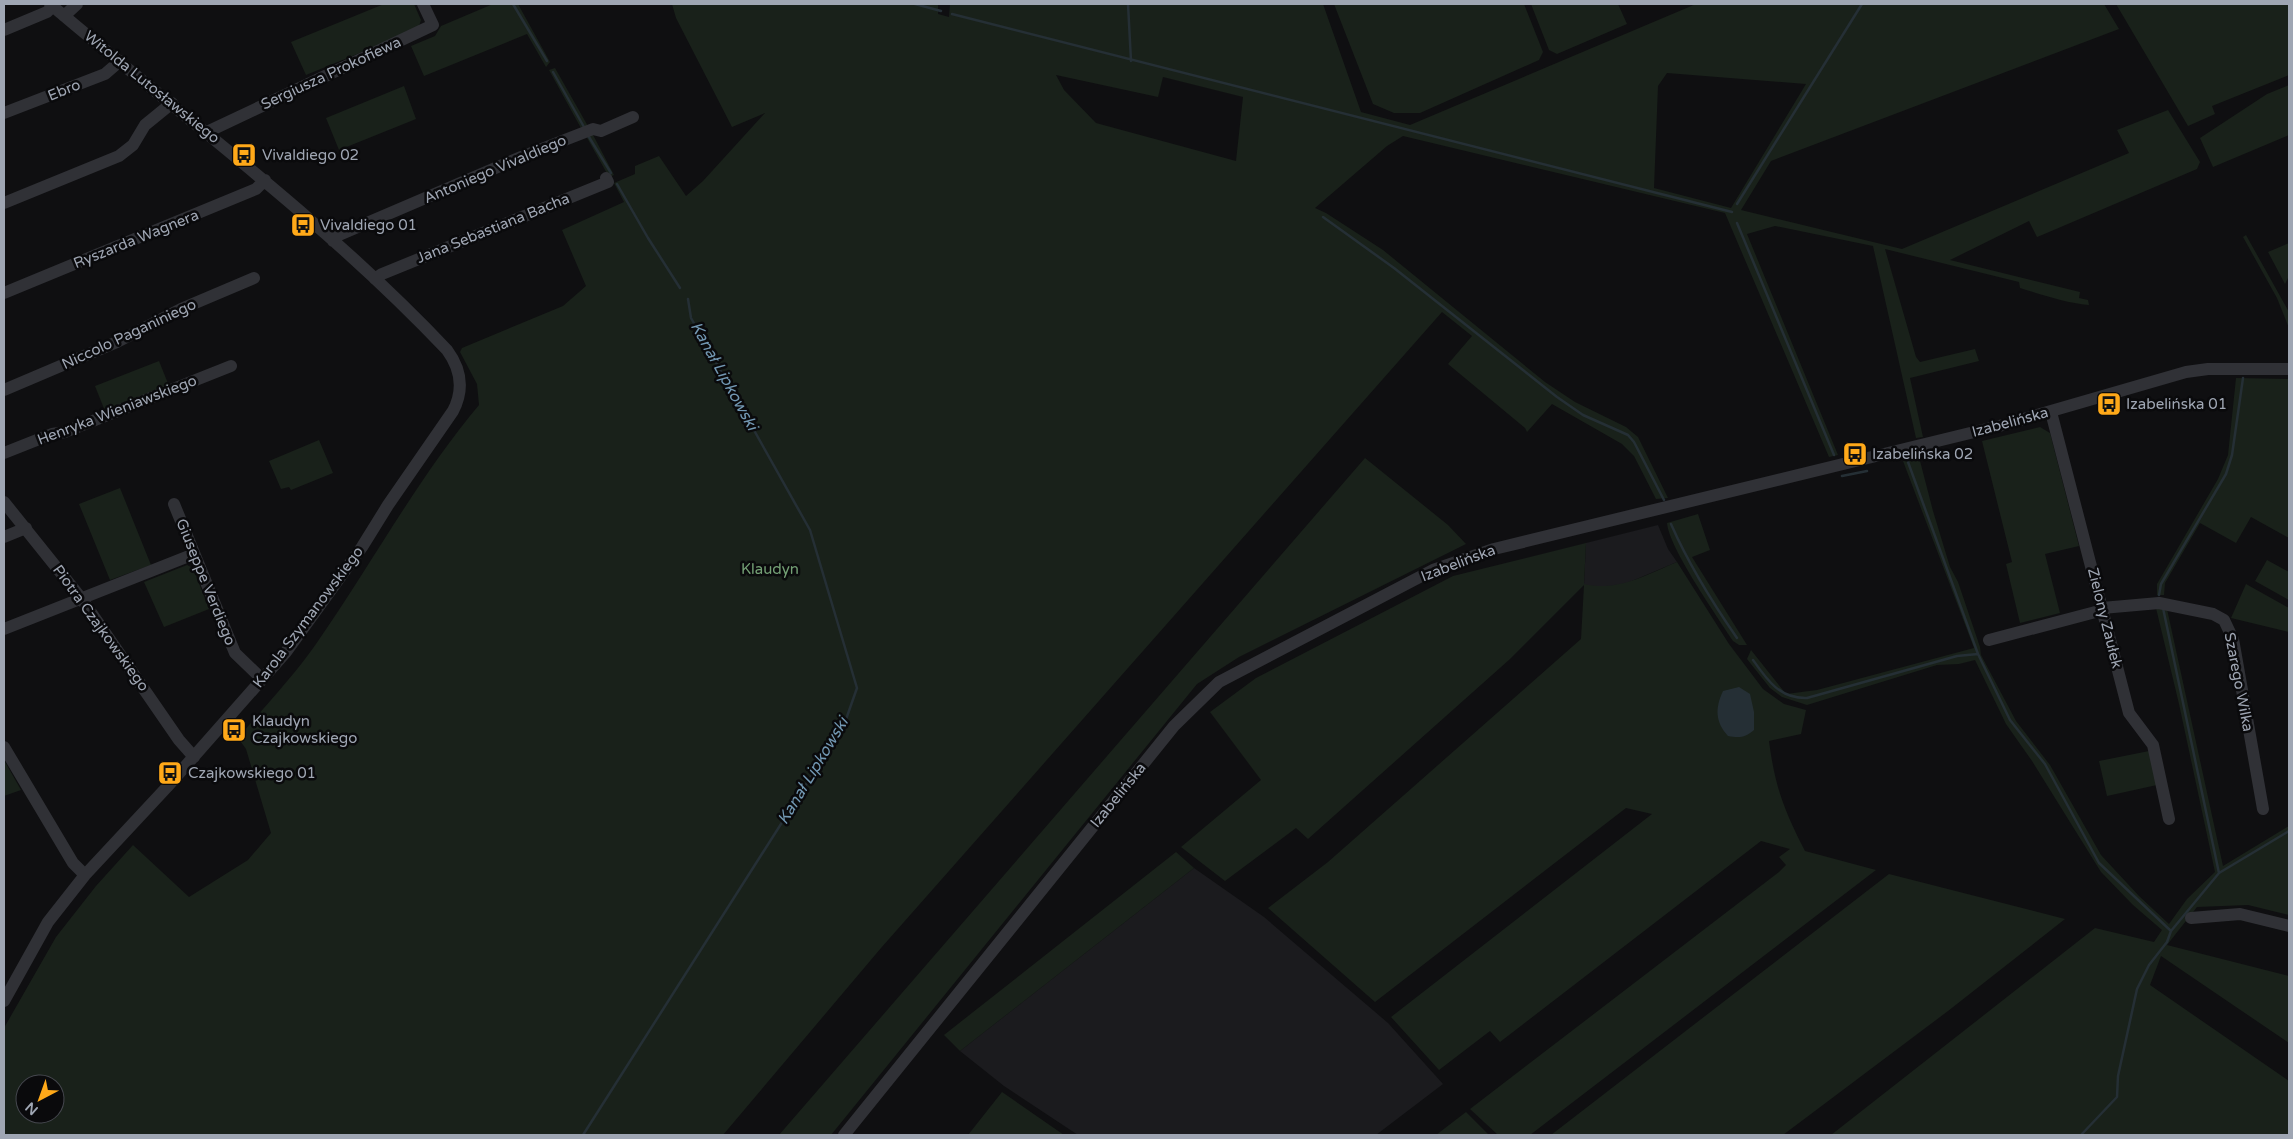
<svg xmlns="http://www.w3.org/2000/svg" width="2293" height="1139" viewBox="0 0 2293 1139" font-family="'Varela Round',sans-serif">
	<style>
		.built { fill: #1b1b1e }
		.green { fill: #19211a; fill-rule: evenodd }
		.water { fill: #252f35 }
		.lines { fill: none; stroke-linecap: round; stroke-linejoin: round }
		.stream { stroke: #252f35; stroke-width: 2.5 }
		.minor { stroke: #303136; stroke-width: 12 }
		.labels { text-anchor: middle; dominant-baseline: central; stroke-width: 5; stroke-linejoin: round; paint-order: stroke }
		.street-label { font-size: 15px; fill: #9fa6b3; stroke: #0a0a0c }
		.poi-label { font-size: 15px; fill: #9fa6b3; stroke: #0a0a0c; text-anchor: start }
		.park-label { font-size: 15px; fill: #74a075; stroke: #0a0a0c }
		.water-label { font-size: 16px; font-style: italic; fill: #7297b2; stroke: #0a0a0c }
	</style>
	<rect width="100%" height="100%" fill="#0f0f11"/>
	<path class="built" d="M1658 525 1668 549 1677 562 1620 586 1597 588 1584 585 1586 543Z
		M1194 868 1264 917 1388 1023 1443 1084 1376 1135H1078L1004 1086 960 1051Z"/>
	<path class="green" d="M384 4H414L421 20 418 29 306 75 291 42Z
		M493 4H518L550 62 546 67 527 34 424 76 411 46 435 36 441 26Z
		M672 4H938V14L949 17 950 4H1323L1361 112 1410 125 1696 4H2104L2119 29 1771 161 1741 210 1902 249 2129 153 2117 130 2168 110 2200 162 2197 169 2042 235 2037 237 2029 221 1950 260 2080 292 2079 298 2088 300 2089 305C2066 303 2043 295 2020 288L2019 282 1885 249 1916 357 1920 362 1975 349 1979 361 1910 378 1923 437 1916 438 1873 246 1775 226 1747 234 1838 455 1829 457 1725 213 1403 136 1387 146 1315 208 1326 213 1383 250 1545 382 1575 402 1626 427 1638 437 1668 498 1656 499 1634 456 1622 444 1552 404 1527 432 1525 428 1448 364 1472 336 1442 312 881 948 723 1135H4V1028L56 937 96 886 133 845 189 897 248 860 271 833 246 749 238 738C264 707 293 677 316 644 371 565 417 479 479 405L477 384 460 352 462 348 563 306 586 286 562 230 624 202 614 183 635 174V166L659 156 686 196 703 181 765 113 732 127 676 18ZM1667 73 1806 84 1731 208 1654 188 1658 86ZM1056 75 1158 97 1163 77 1243 97 1236 161 1096 123 1064 90ZM25 1084H55V1114H25Z
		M1334 4H1524L1543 52 1539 60 1420 113H1394L1373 104Z
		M1531 4H1618L1627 24 1557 54 1549 50Z
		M2116 4H2289V75L2212 106 2215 114 2188 126Z
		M555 68 589 128 582 130 549 70Z
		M2289 85V135L2213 167 2200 138 2267 94Z
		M404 86 416 119 339 150 326 118Z
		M592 133 614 175 609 177 586 136Z
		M2246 235 2289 312V328L2277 298 2243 237Z
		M2289 243V276L2285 284 2268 252Z
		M159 361 169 386 105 411 95 386Z
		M2236 378 2289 379V538L2251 517 2236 543 2200 523 2165 583 2164 595H2157V584L2218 479 2228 455Z
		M2040 427 2050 433 2079 546 2045 554 2060 613 2020 623 2006 564 2012 562 1982 441Z
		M319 440 333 473 291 490 289 487 281 489 269 461Z
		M1919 457 1933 511 1950 567 1958 582 1980 647 1981 655 2016 721 2050 765 2101 855 2139 896 2169 924 2187 899 2215 872 2179 704 2156 608 2167 609 2223 866 2289 826V915L2248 905 2197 907 2167 945 2289 976V1043L2161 956 2150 985 2289 1081V1135H1831L2095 928 2154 942 2162 930 2133 905 2101 872 2032 761 2006 724 1975 660 1959 664 1937 665 1807 705 1782 697 1770 688 1747 659 1751 650 1786 694 1817 690 1974 648 1903 461Z
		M1365 458 1448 525 1466 544 1239 657 1197 684 831 1135H779Z
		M120 488 151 565 110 580 79 504Z
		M1698 514 1710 550 1692 557 1747 645H1739L1733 641C1717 616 1669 548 1667 523Z
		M1586 543 1584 584C1617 592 1646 575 1677 562L1729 644 1763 689 1784 704 1806 710 1801 734 1769 741C1775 787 1784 810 1805 851L1876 870 1530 1135H1498L1470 1109 1779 872 1786 865 1779 857 1790 849 1761 841 1500 1042 1490 1031 1439 1070 1391 1017 1652 814 1626 808 1375 1002 1268 908 1328 862 1581 639 1584 585 1510 659 1308 839 1296 828 1225 881 1181 847 1261 780 1210 712 1256 678 1453 576Z
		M2267 560 2289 572V600L2255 581Z
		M187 565 193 568 209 609 164 627 144 582Z
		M2246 584 2289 608V632L2231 618Z
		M2149 751 2157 785 2107 796 2099 761Z
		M4 760 21 790 4 796Z
		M1176 852 1194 868 960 1051 944 1035Z
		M1889 874 2065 919 1948 1011 1783 1135H1551Z
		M1002 1092 1064 1135H968Z
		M1466 1112 1489 1135H1436Z"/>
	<path class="water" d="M1739 687 1750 694 1754 712V730C1745 738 1739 738 1728 736 1715 722 1715 708 1723 691Z"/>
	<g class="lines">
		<path class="stream" d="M513 4 547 61
			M915 4 941 11
			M1128 4 1131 61
			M952 14 1732 212
			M553 72 584 127
			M589 137 611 173
			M617 184 648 238 680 288
			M1737 204 1862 4
			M1323 217 1394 268 1557 397 1583 415 1628 435 1634 442 1664 500
			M1737 223 1834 455
			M1908 462 1978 654 2010 720 2045 764 2099 863 2171 931
			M1842 476 1867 471
			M1671 524C1689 565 1712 602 1737 638
			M2159 595 2161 584 2226 474 2232 455 2243 378
			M2163 608 2219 873
			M1753 660C1767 680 1780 699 1807 698L1957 656 1978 654
			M583 1135 844 725 857 688 810 530 691 318 688 299
			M2081 1135 2117 1097 2118 1076 2137 989 2149 965 2167 942 2171 931 2219 873 2289 831"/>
		<path class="minor" d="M64 16 77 4
			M4 30 47 12 53 6
			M4 113 105 74 120 61
			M207 132 433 25 423 4
			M4 203 119 156 133 145 145 125 172 103
			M333 241 339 235 521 157 593 129 601 131 633 117
			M375 279 382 274 608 182 606 178
			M4 293 256 189 265 180
			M4 390 117 342 181 309 254 278
			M2051 412 2129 713 2153 745 2169 819
			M4 453 52 434 65 432 231 366
			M4 502 81 598 179 740 194 757
			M174 504 235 653 262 679
			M4 537 26 528
			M2102 608 2159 603 2213 614 2224 620 2233 639 2263 809
			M4 629 194 554
			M1989 640 2103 610
			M4 747 73 863 85 875
			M2191 918 2240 914 2289 926
			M4 1001 48 922 85 875 167 787 286 652 362 547 388 505 453 411C464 390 461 369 447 350 326 222 184 118 50 4
			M844 1135 1174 726 1219 682 1433 570 1494 549 2003 425 2186 372 2208 369H2289"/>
	</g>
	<defs>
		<symbol id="bus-square" viewBox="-11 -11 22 22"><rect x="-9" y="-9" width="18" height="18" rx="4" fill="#ffa919" stroke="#0a0a0c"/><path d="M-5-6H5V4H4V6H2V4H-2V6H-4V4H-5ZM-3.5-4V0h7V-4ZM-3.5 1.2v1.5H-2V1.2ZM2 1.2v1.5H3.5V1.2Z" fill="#111"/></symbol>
	</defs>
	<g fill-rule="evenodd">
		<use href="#bus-square" x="230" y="141" width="28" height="28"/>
		<use href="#bus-square" x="289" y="211" width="28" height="28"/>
		<use href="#bus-square" x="2095" y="390" width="28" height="28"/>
		<use href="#bus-square" x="1841" y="440" width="28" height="28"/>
		<use href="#bus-square" x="220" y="716" width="28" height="28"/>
		<use href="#bus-square" x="156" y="759" width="28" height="28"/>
	</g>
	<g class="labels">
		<g class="street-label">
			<text transform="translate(331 73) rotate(-25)">Sergiusza Prokofiewa</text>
			<text transform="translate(152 87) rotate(39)">Witolda Lutosławskiego</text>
			<text transform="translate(64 90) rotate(-22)">Ebro</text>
			<text transform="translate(495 169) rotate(-23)">Antoniego Vivaldiego</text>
			<text transform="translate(493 228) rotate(-22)">Jana Sebastiana Bacha</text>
			<text transform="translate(136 239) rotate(-22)">Ryszarda Wagnera</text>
			<text transform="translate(129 334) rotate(-25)">Niccolo Paganiniego</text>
			<text transform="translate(117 410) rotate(-21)">Henryka Wieniawskiego</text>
			<text transform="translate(2010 422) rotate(-15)">Izabelińska</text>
			<text transform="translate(1458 563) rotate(-21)">Izabelińska</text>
			<text transform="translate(206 582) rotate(68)">Giuseppe Verdiego</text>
			<text transform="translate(308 617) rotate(-53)">Karola Szymanowskiego</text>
			<text transform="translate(2105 618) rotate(76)">Zielony Zaułek</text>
			<text transform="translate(101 628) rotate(54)">Piotra Czajkowskiego</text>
			<text transform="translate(2239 682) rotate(79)">Szarego Wilka</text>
			<text transform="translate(1118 795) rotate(-51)">Izabelińska</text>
		</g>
		<g class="poi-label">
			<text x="262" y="155">Vivaldiego 02</text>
			<text x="320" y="225">Vivaldiego 01</text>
			<text x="2126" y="404">Izabelińska 01</text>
			<text x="1872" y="454">Izabelińska 02</text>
			<text x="252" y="721">Klaudyn<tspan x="252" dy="17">Czajkowskiego</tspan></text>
			<text x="188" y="773">Czajkowskiego 01</text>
		</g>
		<g class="park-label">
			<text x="770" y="569">Klaudyn</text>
		</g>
		<g class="water-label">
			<text transform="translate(724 376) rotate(61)">Kanał Lipkowski</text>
			<text transform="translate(813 771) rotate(-59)">Kanał Lipkowski</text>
		</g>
	</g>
	<rect width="2293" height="1139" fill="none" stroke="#9fa6b3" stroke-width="10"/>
	<g transform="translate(40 1099) rotate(221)"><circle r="24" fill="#0a0a0c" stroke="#46484f"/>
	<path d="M0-4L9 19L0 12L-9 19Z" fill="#ffa919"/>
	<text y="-8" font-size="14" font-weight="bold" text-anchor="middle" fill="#9fa6b3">N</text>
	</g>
</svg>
